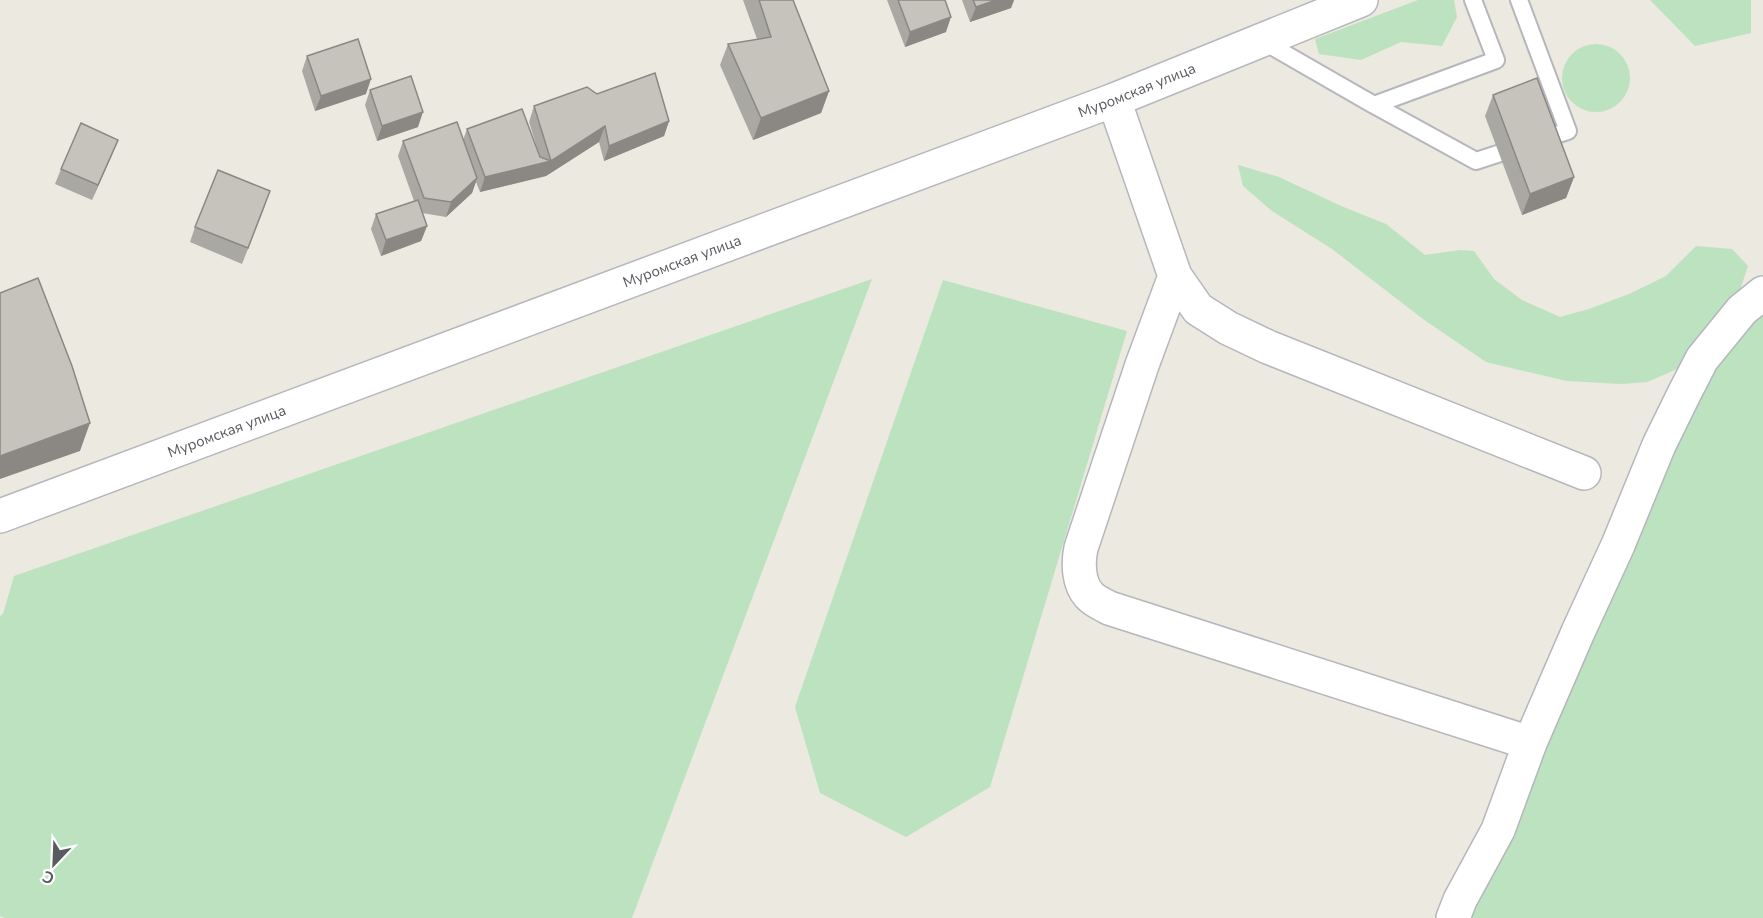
<svg xmlns="http://www.w3.org/2000/svg" width="1763" height="918" viewBox="0 0 1763 918" font-family="'Nunito Sans',sans-serif">
	<style>
		.green { fill: #bce2bf }
		.lines { fill: none; stroke-linecap: round; stroke-linejoin: round }
		.service-casing { stroke: #b5b7bc; stroke-width: 20 }
		.minor-casing { stroke: #b5b7bc; stroke-width: 36 }
		.secondary-casing { stroke: #b5b8be; stroke-width: 36 }
		.service { stroke: #fff; stroke-width: 16 }
		.minor { stroke: #fff; stroke-width: 33 }
		.secondary { stroke: #fff; stroke-width: 33 }
		.wall { fill: #aaa8a3 }
		.shaded-wall { fill: #8b8884 }
		.building { fill: #c6c3bd; stroke: #8b8884; stroke-width: 1.5 }
		.labels { text-anchor: middle; dominant-baseline: central; stroke-width: 4.5; stroke-linejoin: round; paint-order: stroke }
		.street-label { font-size: 15px; fill: #585b60; stroke: #fff }
	</style>
	<rect width="100%" height="100%" fill="#ebe9e0"/>
	<path class="green" d="M1418 0H1454L1457 17 1442 46 1401 42 1361 60 1319 54 1315 39Z
		M1650 0H1751V33L1695 46Z
		M1562 78a34 34 0 1 1 68 0a34 34 0 1 1-68 0Z
		M1238 165 1279 177 1341 206 1386 224 1425 255 1460 250 1474 251 1494 279 1522 300 1560 317 1589 309 1629 294 1666 276 1696 246 1732 249 1748 266 1739 293 1682 367 1647 382 1621 384 1567 381 1486 362 1423 319 1332 249 1272 211 1243 186Z
		M872 279 632 918H5L0 916V616L3 614 14 576Z
		M943 280 1127 331 990 787 906 837 820 793 795 707Z
		M1763 310V918H1472L1470 911 1527 802 1569 675 1696 391Z"/>
	<g class="lines">
		<defs>
			<path id="service" d="M1261 40 1374 105 1496 60 1473 0
				M1374 105 1476 161 1568 131 1519 0"/>
			<path id="minor" d="M1114 100 1175 276 1198 309 1228 328 1268 347 1584 473
				M1175 276 1142 365 1081 548C1078 562 1078 583 1089 595 1094 601 1102 604 1109 608L1530 743
				M1453 918 1460 900 1498 830 1530 743 1578 632 1618 545 1659 445 1684 394 1702 359 1742 310 1763 293"/>
			<g id="secondary">
				<path id="s1" d="M0 516 1114 100 1361 0"/>
			</g>
		</defs>
		<use href="#service" class="service-casing"/>
		<use href="#minor" class="minor-casing"/>
		<use href="#secondary" class="secondary-casing"/>
		<use href="#service" class="service"/>
		<use href="#minor" class="minor"/>
		<use href="#secondary" class="secondary"/>
	</g>
	<path class="wall" d="M743 0H793L829 91 821 113 753 140 720 65 728 44 757 39Z
		M887 0H945L946 32 905 47Z
		M962 0H1014L1011 8 970 22Z
		M307 56 366 94 315 111 302 71Z
		M370 90 418 127 377 141 365 105Z
		M597 94 669 121 664 136 604 161 599 142 546 176 480 192 476 182 472 193 446 217 422 213 427 226 421 241 381 256 371 229 376 214 414 201 398 156 403 141 463 140 467 129 540 157 529 122 534 106Z
		M1493 95 1574 177 1566 198 1522 215 1485 116Z
		M118 140 92 200 55 184 61 169Z
		M265 206 242 264 190 242 195 227Z"/>
	<path class="shaded-wall" d="M996 0H1014L1011 8 970 22 976 7Z
		M951 17 946 32 905 47 910 32Z
		M371 79 366 94 315 111 321 96Z
		M829 91 821 113 753 140 761 118Z
		M423 112 418 127 377 141 382 126Z
		M669 121 664 136 604 161 609 146Z
		M605 126 599 142 546 176 551 161Z
		M118 140 112 155 92 200 98 185Z
		M551 161 546 176 480 192 485 177Z
		M1574 177 1566 198 1522 215 1530 194Z
		M477 178 472 193 446 217 451 202Z
		M427 226 421 241 381 256 386 240Z
		M90 423 80 451 0 479V456Z"/>
	<path class="building" d="M759 0H793L829 91 761 118 728 44 771 37Z
		M898 0H945L951 17 910 32Z
		M973 0H996L976 7Z
		M358 39 371 79 321 96 307 56Z
		M655 73 669 121 609 146 605 126 551 161 534 106 587 87 597 94Z
		M411 76 423 112 382 126 370 90Z
		M1537 78 1574 177 1530 194 1493 95Z
		M522 109 540 157 551 161 485 177 467 129Z
		M457 122 477 178 451 202 424 198 403 141Z
		M81 123 118 140 98 185 61 169Z
		M218 170 270 191 248 248 195 227Z
		M418 200 427 226 386 240 376 214Z
		M38 278 72 366 90 423 0 456V293Z"/>
	<g class="labels">
		<g class="street-label">
			<text stroke="none"><textPath href="#s1" startOffset="1214">Муромская улица</textPath></text>
			<text stroke="none"><textPath href="#s1" startOffset="728">Муромская улица</textPath></text>
			<text stroke="none"><textPath href="#s1" startOffset="242">Муромская улица</textPath></text>
		</g>
	</g>
	<g transform="translate(54 864) rotate(203)" stroke="#ffffff" stroke-width="4.5" paint-order="stroke">
	<path d="M0-4.5L10 22L0 15L-10 22Z" fill="#585b60"/>
	<text y="-9" font-size="16" font-weight="bold" text-anchor="middle" fill="#585b60">С</text>
	</g>
</svg>
